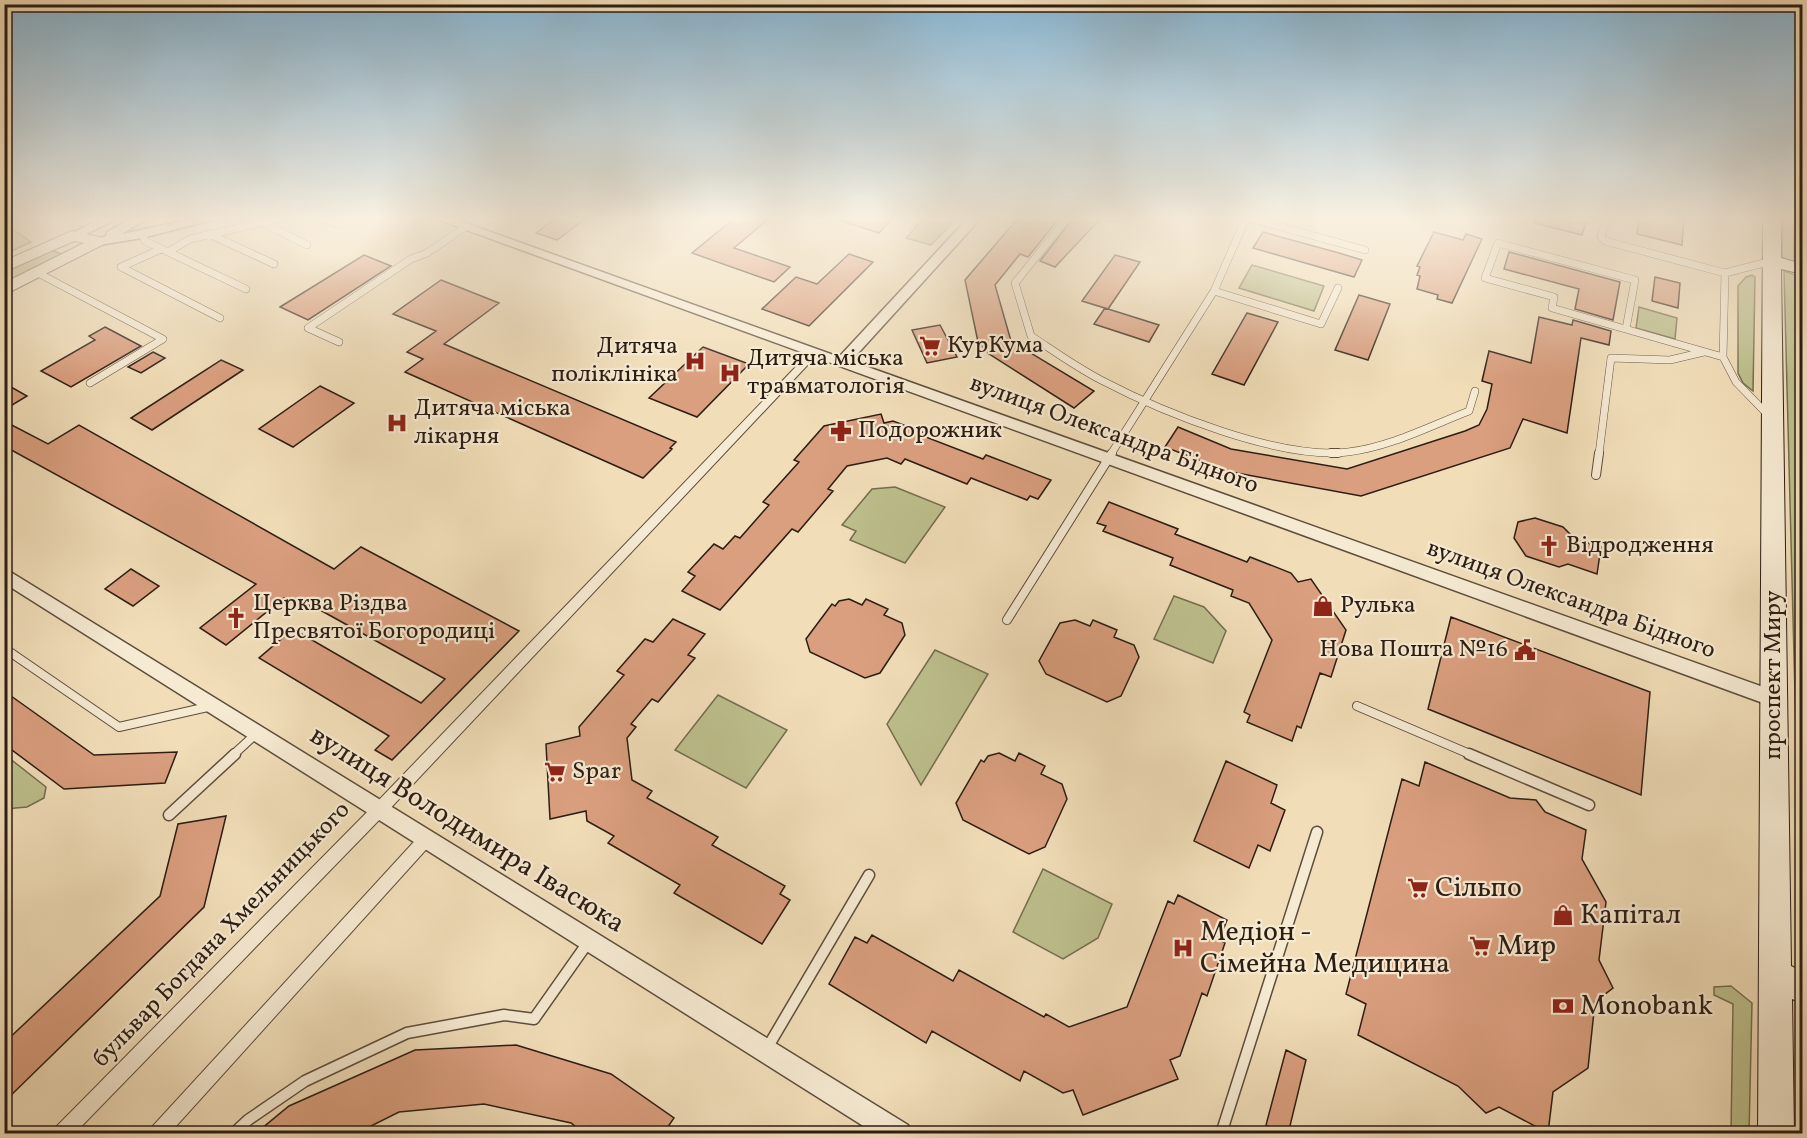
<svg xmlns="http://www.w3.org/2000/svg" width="1807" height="1138" viewBox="0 0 1807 1138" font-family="Vollkorn,serif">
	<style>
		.green { fill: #bdc08d; stroke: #746e50; stroke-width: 1.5 }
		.building { fill: #da9f7f; stroke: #2c1d13; stroke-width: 1.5 }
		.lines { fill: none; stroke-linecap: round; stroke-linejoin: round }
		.service-far2-casing { stroke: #5d4d3c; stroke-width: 8 }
		.service-far1-casing { stroke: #5d4d3c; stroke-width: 10 }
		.service-casing { stroke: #5d4d3c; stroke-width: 13 }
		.pedestrian-casing { stroke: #5d4d3c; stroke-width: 2 }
		.minor-casing { stroke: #5d4d3c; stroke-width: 3 }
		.tertiary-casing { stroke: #5d4d3c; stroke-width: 2 }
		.secondary-casing { stroke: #2c1d13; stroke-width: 2 }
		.service-far2 { stroke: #f6ead2; stroke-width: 7 }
		.service-far1 { stroke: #f6ead2; stroke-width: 8 }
		.service { stroke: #f6ead2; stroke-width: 10 }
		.pedestrian { fill: #f6ead2; fill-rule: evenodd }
		.minor { fill: #f6ead2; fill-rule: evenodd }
		.tertiary { fill: #f6ead2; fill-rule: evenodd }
		.secondary { fill: #f6ead2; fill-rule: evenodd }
		.labels { text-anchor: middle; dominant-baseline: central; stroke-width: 4.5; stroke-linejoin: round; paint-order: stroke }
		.poi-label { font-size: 24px; fill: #2c1d13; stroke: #f6ead2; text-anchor: start }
		.street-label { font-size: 24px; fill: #2c1d13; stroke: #f6ead2 }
		.near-street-label { font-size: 28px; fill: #2c1d13; stroke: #f6ead2 }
		.near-poi-label { font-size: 28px; fill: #2c1d13; stroke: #f6ead2; text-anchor: start }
	</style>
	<rect width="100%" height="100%" fill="#f1deb9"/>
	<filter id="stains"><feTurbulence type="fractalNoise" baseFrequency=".00333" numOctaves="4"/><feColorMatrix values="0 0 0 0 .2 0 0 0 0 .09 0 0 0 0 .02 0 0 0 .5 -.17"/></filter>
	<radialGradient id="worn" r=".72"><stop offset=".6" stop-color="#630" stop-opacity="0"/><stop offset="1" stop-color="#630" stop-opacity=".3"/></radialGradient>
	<path class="green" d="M925 217H958L931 245 906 238Z
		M1783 217H1793L1794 261 1791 262 1782 257Z
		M14 230 31 242 5 254V231Z
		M52 250 63 255 5 284V272Z
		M1252 265 1324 286 1314 311 1239 288Z
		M1784 271 1795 275 1802 475V964Z
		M1752 275 1755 277 1753 391 1743 383 1738 373V286L1746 277Z
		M1639 307 1677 318 1675 339 1636 328Z
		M895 487 945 507 905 563 850 540 856 531 842 525 872 489Z
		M1174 596 1204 607 1226 631 1213 663 1154 639Z
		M935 650 988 674 921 785 887 724Z
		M718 695 787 730 746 788 675 750Z
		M4 754 46 787 44 798 27 807 5 809Z
		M1043 869 1112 904 1098 938 1063 959 1013 932Z
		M1731 986 1752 1003 1749 1133H1731L1733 1004 1714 995V987Z"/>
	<path class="building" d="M557 217H588L557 240 536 233Z
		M736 217H771L734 248 790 267 774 282 692 253Z
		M841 217H894L879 233 841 221Z
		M1019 217H1060L1028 257 1020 254 995 285 1011 341 1094 391 1074 408 989 354 978 342 965 280Z
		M1074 217H1102L1055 267 1040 261Z
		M1534 217H1588L1582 235 1534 223Z
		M1639 217H1684L1682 245 1637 234Z
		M1263 232 1339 253 1362 260 1354 277 1253 248Z
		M1434 232 1463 240 1466 234 1482 239 1452 303 1437 299 1438 295 1417 289 1420 276 1417 275 1420 267 1417 266Z
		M1509 252 1620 282 1613 320 1575 309 1579 289 1504 269Z
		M849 254 873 262 809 326 762 309 796 277 817 284Z
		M364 255 391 266 308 320 280 307Z
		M1115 255 1140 262 1108 309 1082 301Z
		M1655 277 1680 283 1678 308 1652 301Z
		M441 280 499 303 444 344 676 442 670 448 672 449 643 478 405 372 423 359 407 352 436 331 393 314Z
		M1359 295 1390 304 1368 360 1335 350Z
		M1105 308 1159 325 1149 342 1094 324Z
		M1247 313 1278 322 1244 385 1212 374Z
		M1539 317 1572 325 1573 320 1611 331 1609 345 1581 338 1567 433 1523 419 1510 448 1361 496 1226 471 1165 447 1178 427 1231 449 1347 469 1465 431 1479 425 1487 409 1492 384 1482 381 1489 351 1531 363Z
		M940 325 957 357 927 363 912 330Z
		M105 327 141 346 71 387 41 371 95 340 89 336Z
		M703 347 749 364 697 417 649 398Z
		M153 352 165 358 141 373 128 367Z
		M221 360 243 370 152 430 131 418Z
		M4 383 27 396 4 410Z
		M320 386 354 403 293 447 259 429Z
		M881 414 884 423 893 421 925 433 923 436 983 459 986 455 1051 480 1038 499 1030 496 1027 500 971 478 967 484 905 459 901 464 887 458 847 466 828 489 833 491 798 532 792 529 720 610 682 591 695 576 688 572 714 544 723 549 735 536 740 538 769 505 763 502 799 462 794 460 824 426Z
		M4 421 48 444 79 425 334 569 361 547 519 631 392 760 375 750 389 736 259 658 293 629 421 703 445 679 311 605 304 610 284 598 226 645 200 628 256 584 4 446Z
		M1109 502 1178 529 1175 534 1247 562 1250 557 1291 573 1298 582 1311 579 1346 630 1331 677 1320 673 1301 728 1297 726 1292 741 1247 722 1250 715 1244 712 1272 640 1249 603 1231 596 1233 590 1170 565 1173 558 1103 531 1106 526 1097 523Z
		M1535 518 1563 527 1575 539 1601 547 1597 574 1568 564 1559 567 1526 556 1514 538 1518 522Z
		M131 569 159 586 133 606 105 589Z
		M849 599 862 605 866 599 888 609 884 615 902 623 905 635 880 673 865 678 810 652 806 639 832 604 835 606 839 601Z
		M1451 617 1650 692 1641 795 1428 709Z
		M673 619 705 634 688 655 695 658 658 702 652 699 631 724 636 727 627 738 632 780 652 791 647 798 718 837 712 845 785 886 780 894 790 900 762 944 674 893 680 885 608 843 614 836 587 821 586 811 550 819 546 744 580 736 579 727 624 675 617 671 645 639 653 642Z
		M1075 620 1090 626 1093 620 1117 630 1114 637 1134 645 1139 657 1121 696 1107 702 1046 674 1039 661 1060 623Z
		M4 691 94 755 177 752 165 783 64 789 4 744Z
		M999 753 1015 761 1019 753 1045 766 1041 774 1062 784 1067 799 1045 847 1029 854 963 820 956 803 981 760 984 762 988 756Z
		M1226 761 1277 785 1271 803 1285 810 1270 851 1258 845 1249 868 1194 841Z
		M1425 762 1510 798 1536 800 1545 812 1586 830 1582 859 1606 902 1599 960 1613 988 1595 1002 1588 1068 1553 1092 1548 1133 1499 1107 1486 1113 1458 1086 1358 1035 1366 1004 1346 994 1402 779 1419 786Z
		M226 816 204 907 4 1102V1043L160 896 178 824Z
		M1178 895 1227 920 1219 940 1225 943 1207 996 1202 993 1180 1056 1170 1060 1178 1079 1083 1115 1073 1090 1063 1093 1024 1071 1020 1081 932 1031 926 1043 829 984 855 937 867 943 872 935 953 981 959 970 1044 1017 1046 1014 1069 1027 1127 1007 1168 901 1174 904Z
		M516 1045 611 1074 674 1118 663 1134H585L571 1123 484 1104 399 1112 355 1134H255L289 1106 415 1050Z
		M1286 1050 1306 1060 1288 1134H1283L1266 1125Z"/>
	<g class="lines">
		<defs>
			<path id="service-far2" d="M320 217 339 225
				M1068 217 1015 283 1031 336C1054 351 1076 367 1101 380 1162 412 1279 460 1348 452 1390 447 1430 426 1469 411L1475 391
				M1245 217 1365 250
				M1607 217 1601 237 1605 241 1725 273
				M263 223 307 245
				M142 234 145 241 246 289
				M209 234 274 264
				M161 249 121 267 220 318
				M168 252 190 239 286 217
				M38 273 163 339 90 383
				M1214 291 1321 324 1338 288
				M1626 329 1635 280 1498 243 1485 278 1554 297 1552 308 1723 357
				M339 342 308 328 411 259 427 253 465 227
				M1770 417 1736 382 1723 357 1725 273 1772 261
				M1111 454 1214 291 1246 218
				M1599 454 1611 358 1670 360 1704 352"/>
			<path id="service-far1" d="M1331 453H1338
				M1596 475 1599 453
				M1007 620 1112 453
				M4 648 119 727 212 706
				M1357 706 1472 755
				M233 755 257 733"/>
			<path id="service" d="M1469 754 1589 805
				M169 815 235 754
				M766 1050 869 875
				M233 1134 248 1120 305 1081 407 1033 504 1015 534 1019 589 941
				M1221 1134 1317 832"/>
			<path id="pedestrian" d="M814 350 819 353 817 355 385 814 74 1134H52L55 1128 375 804 811 351Z
				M427 831 432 833 434 838 432 843 169 1134H148L151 1128 422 833Z"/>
			<path id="minor" d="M104 217H121L76 239 72 240 66 236Z
				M134 217H149L122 234 201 217H224L142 238 99 245 93 241 106 236 107 232Z
				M431 217H449L839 357 969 217H982L851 361 1780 693 1783 699 1780 705 1774 707Z
				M4 568 908 1125 911 1134H876L4 583Z"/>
			<path id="tertiary" d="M72 231 104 238 107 241 104 244 4 295V283L84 243 74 241 4 272V261Z"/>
			<path id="secondary" d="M1763 217H1781V258L1802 264V274L1781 269 1791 966 1802 971V1003L1792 999 1794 1134H1758Z"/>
		</defs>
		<use href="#service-far2" class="service-far2-casing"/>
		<use href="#service-far1" class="service-far1-casing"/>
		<use href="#service" class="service-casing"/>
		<use href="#pedestrian" class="pedestrian-casing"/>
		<use href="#minor" class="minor-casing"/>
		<use href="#tertiary" class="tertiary-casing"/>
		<use href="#secondary" class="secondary-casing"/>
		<use href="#service-far2" class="service-far2"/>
		<use href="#service-far1" class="service-far1"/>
		<use href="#service" class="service"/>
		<use href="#pedestrian" class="pedestrian"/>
		<use href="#minor" class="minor"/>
		<use href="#tertiary" class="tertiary"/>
		<use href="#secondary" class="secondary"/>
	</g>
	<linearGradient id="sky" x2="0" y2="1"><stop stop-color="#89b7d4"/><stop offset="0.58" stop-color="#f9f0e0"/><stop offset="1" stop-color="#f9f0e0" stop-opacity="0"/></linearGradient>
	<rect width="1807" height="377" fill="url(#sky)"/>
	<defs>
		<symbol id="supermarket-bare" viewBox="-9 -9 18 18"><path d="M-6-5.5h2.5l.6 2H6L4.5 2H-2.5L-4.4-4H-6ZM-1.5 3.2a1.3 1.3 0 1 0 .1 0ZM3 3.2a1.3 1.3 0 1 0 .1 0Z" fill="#8f2418" stroke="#f6ead2" stroke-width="2.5" paint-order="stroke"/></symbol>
		<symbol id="hospital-bare" viewBox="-9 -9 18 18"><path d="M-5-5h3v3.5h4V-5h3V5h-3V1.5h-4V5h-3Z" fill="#8f2418" stroke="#f6ead2" stroke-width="2.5" paint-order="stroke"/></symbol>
		<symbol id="pharmacy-bare" viewBox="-9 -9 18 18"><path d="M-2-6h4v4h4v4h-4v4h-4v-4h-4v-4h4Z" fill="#8f2418" stroke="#f6ead2" stroke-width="2.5" paint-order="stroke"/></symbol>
		<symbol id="church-bare" viewBox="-9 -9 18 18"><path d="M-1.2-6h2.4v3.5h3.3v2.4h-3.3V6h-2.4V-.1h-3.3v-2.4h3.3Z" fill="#8f2418" stroke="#f6ead2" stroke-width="2.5" paint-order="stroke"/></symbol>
		<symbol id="shop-bare" viewBox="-9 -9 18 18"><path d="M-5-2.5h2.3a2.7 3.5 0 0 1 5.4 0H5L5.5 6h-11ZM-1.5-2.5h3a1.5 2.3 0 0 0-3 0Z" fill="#8f2418" stroke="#f6ead2" stroke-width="2.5" paint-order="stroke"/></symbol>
		<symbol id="civic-bare" viewBox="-9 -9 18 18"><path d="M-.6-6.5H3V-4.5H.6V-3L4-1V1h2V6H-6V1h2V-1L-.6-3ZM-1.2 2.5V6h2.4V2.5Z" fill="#8f2418" stroke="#f6ead2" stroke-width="2.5" paint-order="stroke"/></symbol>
		<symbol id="bank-bare" viewBox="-9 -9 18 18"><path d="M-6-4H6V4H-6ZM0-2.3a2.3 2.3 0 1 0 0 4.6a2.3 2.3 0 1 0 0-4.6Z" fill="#8f2418" stroke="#f6ead2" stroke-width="2.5" paint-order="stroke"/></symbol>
	</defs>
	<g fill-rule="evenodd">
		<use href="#supermarket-bare" x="915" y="331" width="30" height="30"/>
		<use href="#hospital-bare" x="680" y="346" width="30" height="30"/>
		<use href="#hospital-bare" x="715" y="358" width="30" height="30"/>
		<use href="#hospital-bare" x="382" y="408" width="30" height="30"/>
		<use href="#pharmacy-bare" x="826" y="416" width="30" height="30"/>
		<use href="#church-bare" x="1534" y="531" width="30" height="30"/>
		<use href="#shop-bare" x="1308" y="591" width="30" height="30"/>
		<use href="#church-bare" x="221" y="603" width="30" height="30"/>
		<use href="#civic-bare" x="1510" y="635" width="30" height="30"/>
		<use href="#supermarket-bare" x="540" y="757" width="30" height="30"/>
		<use href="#supermarket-bare" x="1403" y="873" width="30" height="30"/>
		<use href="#shop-bare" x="1548" y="900" width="30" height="30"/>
		<use href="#supermarket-bare" x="1465" y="931" width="30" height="30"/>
		<use href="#hospital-bare" x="1168" y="933" width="30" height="30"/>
		<use href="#bank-bare" x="1548" y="991" width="30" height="30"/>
	</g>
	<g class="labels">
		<g class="poi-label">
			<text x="947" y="346">КурКума</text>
			<text x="678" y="347" text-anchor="end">Дитяча<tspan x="678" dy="28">поліклініка</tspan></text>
			<text x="747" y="359">Дитяча міська<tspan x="747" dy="28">травматологія</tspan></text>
			<text x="414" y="409">Дитяча міська<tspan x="414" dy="28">лікарня</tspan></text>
			<text x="858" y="431">Подорожник</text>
			<text x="1566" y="546">Відродження</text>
			<text x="253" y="604">Церква Різдва<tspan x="253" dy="28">Пресвятої Богородиці</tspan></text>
			<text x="1340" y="606">Рулька</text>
			<text x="1508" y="650" text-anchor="end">Нова Пошта №16</text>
			<text x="572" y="772">Spar</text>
		</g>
		<g class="street-label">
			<text transform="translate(1114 435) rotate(20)">вулиця Олександра Бідного</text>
			<text transform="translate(1571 600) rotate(20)">вулиця Олександра Бідного</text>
			<text transform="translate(1774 675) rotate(-90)">проспект Миру</text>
			<text transform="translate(222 935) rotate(-46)">бульвар Богдана Хмельницького</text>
		</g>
		<g class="near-street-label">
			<text transform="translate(467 830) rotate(32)">вулиця Володимира Івасюка</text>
		</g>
		<g class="near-poi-label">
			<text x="1435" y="888">Сільпо</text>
			<text x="1580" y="915">Капітал</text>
			<text x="1200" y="932">Медіон -<tspan x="1200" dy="32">Сімейна Медицина</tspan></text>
			<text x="1497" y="946">Мир</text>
			<text x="1580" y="1006">Monobank</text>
		</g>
	</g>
	<rect width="1807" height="1138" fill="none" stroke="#f1deb9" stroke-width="24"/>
	<rect x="6" y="6" width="1795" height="1126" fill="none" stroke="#2c1d13" stroke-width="3"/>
	<rect x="12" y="12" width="1783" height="1114" fill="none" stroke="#2c1d13" stroke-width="1.5"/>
	<rect width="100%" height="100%" filter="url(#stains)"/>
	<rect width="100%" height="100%" fill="url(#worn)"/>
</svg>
